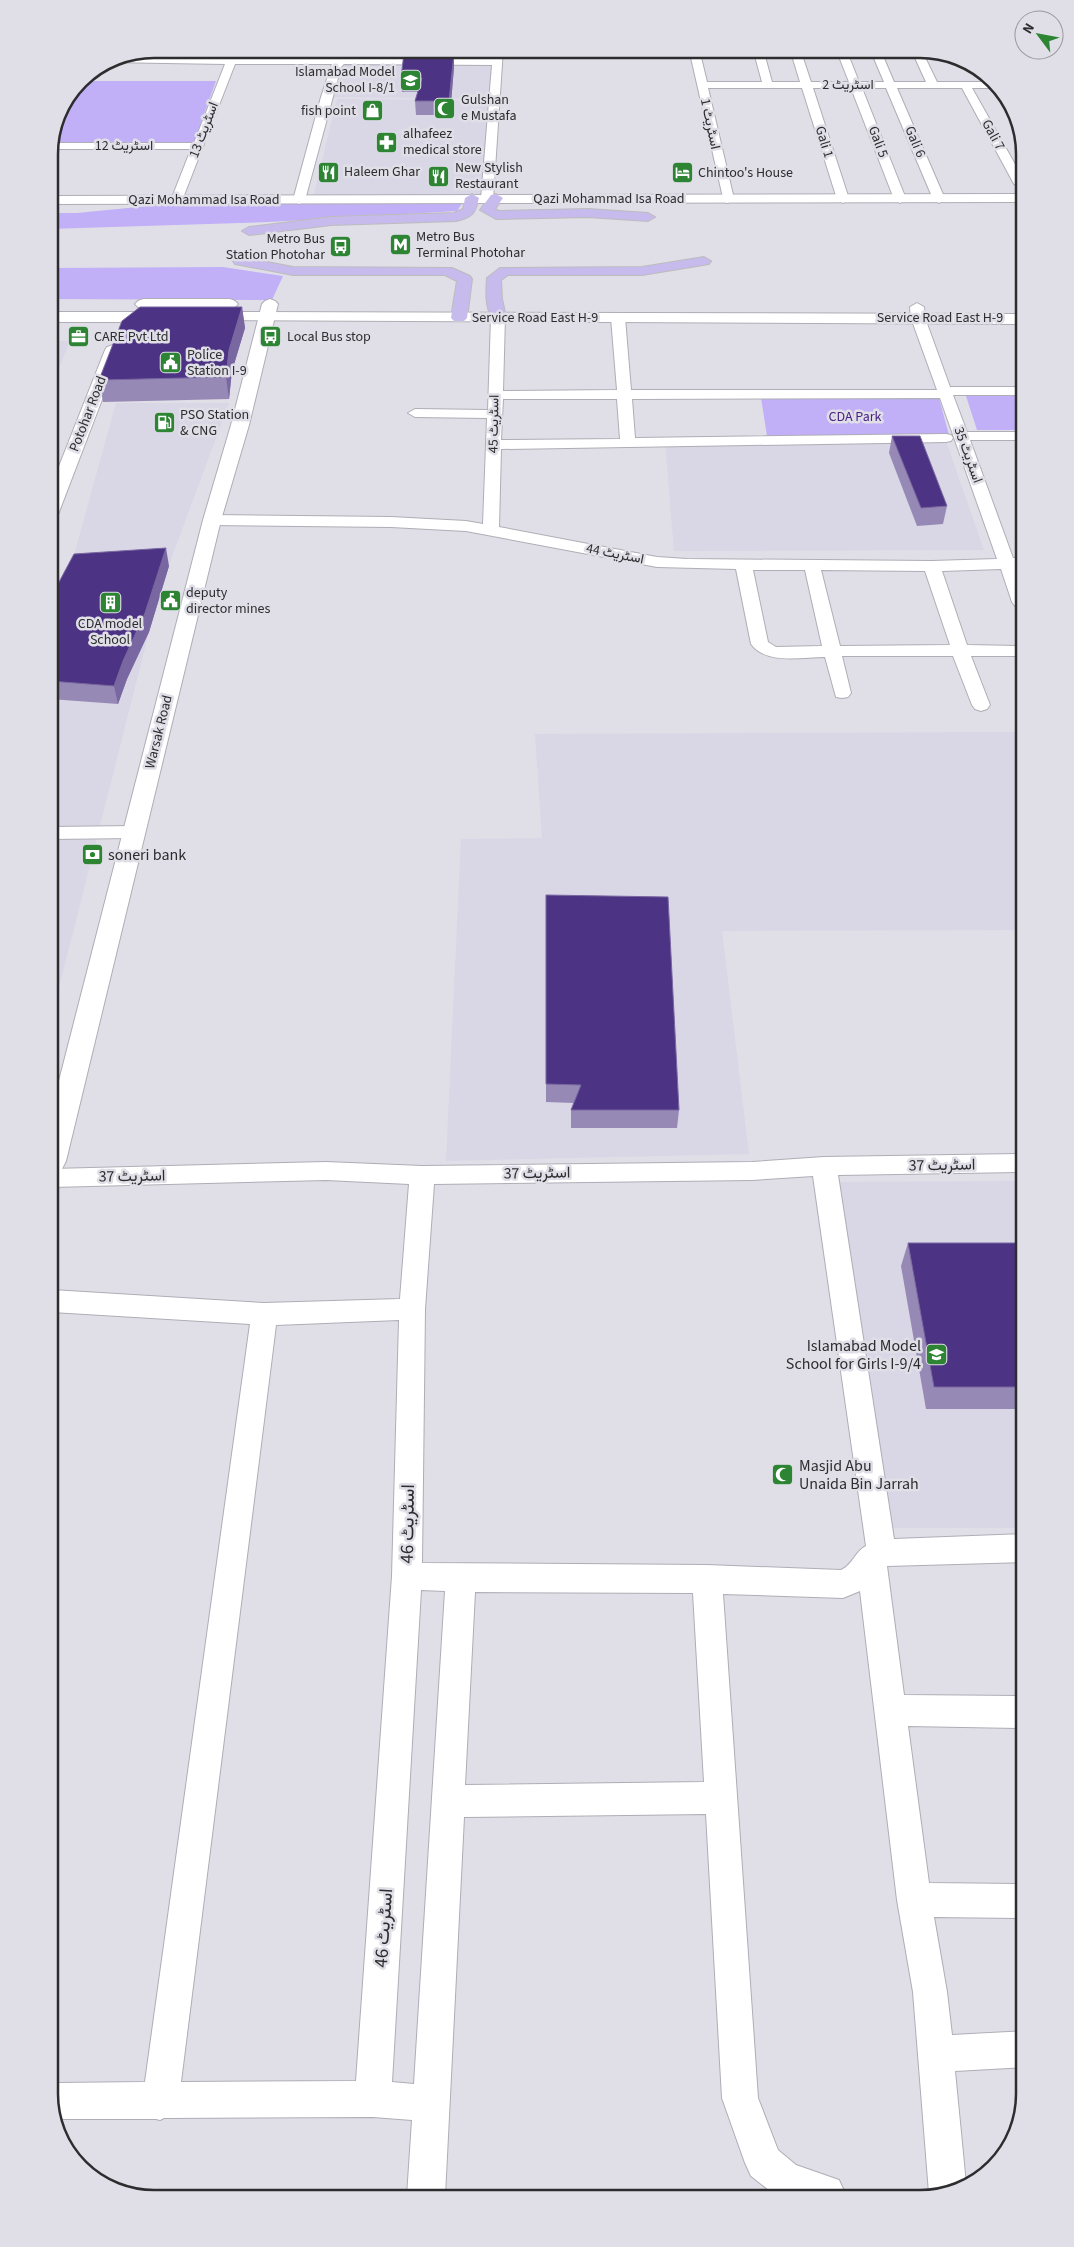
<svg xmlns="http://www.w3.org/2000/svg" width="1074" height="2247" viewBox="0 0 1074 2247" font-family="'Source Sans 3',Vazirmatn,sans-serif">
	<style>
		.built { fill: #d9d6e6 }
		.green { fill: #c1b0f7 }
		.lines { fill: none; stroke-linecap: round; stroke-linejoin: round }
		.minor-casing { stroke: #afadb5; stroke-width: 2 }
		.tertiary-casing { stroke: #afadb5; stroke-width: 2 }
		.secondary-casing { stroke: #afadb5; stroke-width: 2 }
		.primary-casing { stroke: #bcbcbd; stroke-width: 2 }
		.minor { fill: #fff; fill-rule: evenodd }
		.tertiary { fill: #fff; fill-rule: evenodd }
		.secondary { fill: #fff; fill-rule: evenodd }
		.primary { fill: #c7bbed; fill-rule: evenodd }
		.wall { fill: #9689b5 }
		.shaded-wall { fill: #7967a1 }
		.building { fill: #4d3383; stroke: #7967a1 }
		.labels { text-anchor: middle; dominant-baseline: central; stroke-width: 5; stroke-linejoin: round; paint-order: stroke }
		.far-poi-label { font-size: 14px; fill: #2d2d30; stroke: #e0dfe7; text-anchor: start }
		.far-street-label { font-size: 14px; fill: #2d2d30; stroke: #e0dfe7 }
		.far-park-label { font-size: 14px; fill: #492288; stroke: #e0dfe7 }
		.poi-label { font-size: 16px; fill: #2d2d30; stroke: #e0dfe7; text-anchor: start }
		.street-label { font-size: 16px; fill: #2d2d30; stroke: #e0dfe7 }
		.near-street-label { font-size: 19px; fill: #2d2d30; stroke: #e0dfe7 }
		.rim { fill: none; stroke: #2d2d30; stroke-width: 2.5 }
	</style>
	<rect width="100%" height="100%" fill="#e0dfe7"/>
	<path class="built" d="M341 62H497L495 99 326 97Z
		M337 99 489 100 484 197H313Z
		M49 341H70L50 390Z
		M116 403H229L163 581 149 632 51 1019 50 628 71 566Z
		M665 441H946L984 550 674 551Z
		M1021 732 1022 930 722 931 749 1154 446 1161 461 839 542 838 535 734Z
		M1023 1181 1024 1528H875L826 1182Z"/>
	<path class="green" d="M316 49H494L493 61H313Z
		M78 81H216L193 145 50 144 59 107Z
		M463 202 457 211 269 222 49 229V213H77L168 204Z
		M223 267 283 276 272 300 49 299V268Z
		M966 396H1020V430H977Z
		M761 398H939L949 435 767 436Z"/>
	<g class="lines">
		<defs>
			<path id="minor" d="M493 49H503L493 199 487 203 481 199 492 65 344 64 341 67 305 200 299 204 293 200 321 97 332 64H235L181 203H173L171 200 191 149H49L50 143H194L225 64 105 62 113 57 492 59Z
				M689 49H699L707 82H762L753 49H763L772 82H800L790 49H800L811 82H849L836 49H846L859 82H884L870 49H880L894 82H926L911 49H921L937 82H992L997 88H972L1020 173V187L1014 184 962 88H897L945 199 939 203 933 199 886 88H862L906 199 900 203 894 199 851 88H813L849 199 843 203 837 199 802 88H708L734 199 728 203 724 202Z
				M917 303 924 307 925 318 950 387H1020V395H953L967 432H1020L1021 440H970L1013 558H1021V568H1017L1021 579V607L1015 606 1012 602 1001 569 942 571 967 645 1021 646V656H971L990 705 987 709 981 711 975 709 972 705 953 656H842L851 693 848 697 842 698 836 697 825 657C802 657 766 665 751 644L736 569 657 567 466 531 391 527 212 525 206 523 204 520 206 517 212 515 391 517 466 521 483 524 487 418 415 417 408 413 415 409 488 410 491 317 493 314H503L505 317 503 391 617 390 611 318 618 314 625 318 631 390H937L911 318 910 307ZM940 398 997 559 932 561 687 559 657 557 499 527 501 449 946 442 951 441 953 438 951 435 946 434 635 438 632 399ZM503 399H617L620 439 501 440ZM753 570H805L822 646 776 647 768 642ZM821 570 925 571 950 645 840 646Z
				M134 826 141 828 144 832 141 836 134 838 51 839V827Z
				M1023 1154V1172L838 1175 894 1539 1024 1534V1562L887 1566 904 1695 1024 1696V1728L908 1726 929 1883 1025 1884V1918L934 1917 947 1992 952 2035 1025 2031V2067L955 2071 966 2184 955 2193H929L913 1992 897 1900 860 1591 843 1598 723 1594 758 2098 778 2150 796 2165 839 2180 845 2193 774 2194 751 2176 745 2163 722 2098 706 1814 464 1817 445 2196H407L412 2120 373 2117 164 2118 160 2120 156 2119H54V2083L145 2082 250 1324 52 1312V1290L264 1303 400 1299 409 1184 326 1180 52 1187V1169L326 1162 422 1166 752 1162 824 1157ZM813 1176 866 1546C855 1551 853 1565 841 1570L707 1565 422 1563 425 1309 434 1184 752 1180ZM399 1320 392 1576 356 2081 181 2082 276 1325ZM421 1590 445 1591 414 2084 392 2082ZM475 1592 693 1593 704 1782 465 1785Z"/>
			<path id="tertiary" d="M1020 194V202L49 204V196Z
				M270 299 275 301 278 304 249 425 221 520 66 1161 62 1169 52 1172V1108L203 520 231 425 262 304 265 301Z
				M113 345 119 347 121 350 59 512 57 516 50 518V489L105 350 107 347Z"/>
			<path id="secondary" d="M143 299H230L235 301 238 304 235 307 230 309 138 307 135 304 138 301Z
				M49 312H166L171 314 174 317 171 320 166 322H49Z
				M207 312 1020 314V324L202 320 199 317 202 314Z"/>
			<path id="primary" d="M472 194 479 198C475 214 472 217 456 221L331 225 249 235 242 231 249 227 331 217 454 213 463 209 465 198Z
				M496 194 503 198 495 209 499 211 588 209 648 213 655 217 648 221 588 217 496 219 480 210 491 195Z
				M240 257 293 267 452 268 470 276 472 279 467 318 464 321H454L451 318 457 281 445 275H293L235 264 233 261Z
				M704 257 711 261 709 264 642 275H508L501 280 502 299 506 317 503 320H493C485 308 486 292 487 278L500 268 642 267Z"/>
		</defs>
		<use href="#minor" class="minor-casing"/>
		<use href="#tertiary" class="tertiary-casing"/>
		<use href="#secondary" class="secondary-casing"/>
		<use href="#primary" class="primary-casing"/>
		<use href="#minor" class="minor"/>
		<use href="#tertiary" class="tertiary"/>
		<use href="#secondary" class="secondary"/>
		<use href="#primary" class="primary"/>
	</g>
	<path class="wall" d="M454 53V67L450 115H416L415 101 418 92H402L401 78Z
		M242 307 245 328 232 371 229 399 103 402 99 380Z
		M892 436 947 506 943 524 917 526 889 453Z
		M169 566 149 632 127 679 118 704 50 699V599Z
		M546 895 679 1110 677 1128H571V1110L574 1103 546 1102Z
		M908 1243H1023V1409H926L901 1266Z"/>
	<path class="shaded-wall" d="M454 53V67L450 115 449 101Z
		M242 307 245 328 232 371 229 399 226 377 229 350Z
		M166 548 169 566 149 632 127 679 118 704 114 686 123 661Z"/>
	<path class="building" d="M404 53H454L449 101H415L422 78H401Z
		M140 307H242L229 350 226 377 99 380 122 321Z
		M892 436H920L947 506 921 508Z
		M166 548 145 613 123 661 114 686 50 681V599L74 554Z
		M546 895 668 897 679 1110H571L581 1085 546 1084Z
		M908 1243H1023V1387H934Z"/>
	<defs>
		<symbol id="school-square" viewBox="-11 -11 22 22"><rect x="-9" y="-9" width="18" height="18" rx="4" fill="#2d8534" stroke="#e0dfe7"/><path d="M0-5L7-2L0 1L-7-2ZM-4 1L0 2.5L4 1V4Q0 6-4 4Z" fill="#fff"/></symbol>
		<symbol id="mosque-square" viewBox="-11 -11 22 22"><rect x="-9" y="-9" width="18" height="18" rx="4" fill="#2d8534" stroke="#e0dfe7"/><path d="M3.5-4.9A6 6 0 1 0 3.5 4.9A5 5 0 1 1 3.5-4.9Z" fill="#fff"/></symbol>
		<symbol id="shop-square" viewBox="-11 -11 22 22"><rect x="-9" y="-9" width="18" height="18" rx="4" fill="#2d8534" stroke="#e0dfe7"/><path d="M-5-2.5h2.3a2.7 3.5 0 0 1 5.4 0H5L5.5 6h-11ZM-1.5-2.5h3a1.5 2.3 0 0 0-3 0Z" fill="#fff"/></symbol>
		<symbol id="pharmacy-square" viewBox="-11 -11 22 22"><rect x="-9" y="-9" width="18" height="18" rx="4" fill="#2d8534" stroke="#e0dfe7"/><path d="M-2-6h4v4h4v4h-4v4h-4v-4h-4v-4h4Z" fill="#fff"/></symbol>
		<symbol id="restaurant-square" viewBox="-11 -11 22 22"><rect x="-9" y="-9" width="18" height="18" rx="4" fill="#2d8534" stroke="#e0dfe7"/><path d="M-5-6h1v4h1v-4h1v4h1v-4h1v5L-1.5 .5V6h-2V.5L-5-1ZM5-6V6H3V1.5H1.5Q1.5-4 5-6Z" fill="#fff"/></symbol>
		<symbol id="hotel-square" viewBox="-11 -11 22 22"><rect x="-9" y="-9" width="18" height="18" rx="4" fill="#2d8534" stroke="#e0dfe7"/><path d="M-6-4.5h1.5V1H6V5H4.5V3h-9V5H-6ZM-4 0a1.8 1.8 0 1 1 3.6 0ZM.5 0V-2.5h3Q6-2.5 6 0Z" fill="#fff"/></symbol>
		<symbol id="metro-square" viewBox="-11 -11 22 22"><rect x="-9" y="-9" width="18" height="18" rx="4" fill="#2d8534" stroke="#e0dfe7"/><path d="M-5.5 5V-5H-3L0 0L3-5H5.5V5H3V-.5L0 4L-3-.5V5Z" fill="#fff"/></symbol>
		<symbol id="bus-square" viewBox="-11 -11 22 22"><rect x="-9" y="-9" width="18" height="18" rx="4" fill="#2d8534" stroke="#e0dfe7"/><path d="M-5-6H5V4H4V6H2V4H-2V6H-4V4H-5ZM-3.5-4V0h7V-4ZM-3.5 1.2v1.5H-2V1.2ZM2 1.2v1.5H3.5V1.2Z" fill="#fff"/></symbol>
		<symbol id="office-square" viewBox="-11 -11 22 22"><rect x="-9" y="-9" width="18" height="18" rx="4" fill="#2d8534" stroke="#e0dfe7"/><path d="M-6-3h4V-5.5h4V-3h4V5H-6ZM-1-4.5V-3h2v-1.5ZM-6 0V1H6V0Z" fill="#fff"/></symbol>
		<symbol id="civic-square" viewBox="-11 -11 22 22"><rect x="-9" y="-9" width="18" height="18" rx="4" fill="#2d8534" stroke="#e0dfe7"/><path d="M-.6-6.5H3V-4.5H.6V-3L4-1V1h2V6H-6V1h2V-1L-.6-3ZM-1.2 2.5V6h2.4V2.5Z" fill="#fff"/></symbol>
		<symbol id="fuel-square" viewBox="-11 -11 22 22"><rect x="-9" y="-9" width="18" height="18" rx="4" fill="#2d8534" stroke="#e0dfe7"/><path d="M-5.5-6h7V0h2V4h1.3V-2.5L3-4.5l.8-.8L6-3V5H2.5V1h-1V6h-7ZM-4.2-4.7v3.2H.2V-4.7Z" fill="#fff"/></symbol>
		<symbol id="building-square" viewBox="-11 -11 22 22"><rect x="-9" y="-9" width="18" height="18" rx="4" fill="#2d8534" stroke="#e0dfe7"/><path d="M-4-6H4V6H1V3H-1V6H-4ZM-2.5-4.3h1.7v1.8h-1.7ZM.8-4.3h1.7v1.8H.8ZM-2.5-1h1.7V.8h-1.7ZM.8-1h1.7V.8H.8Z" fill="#fff"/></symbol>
		<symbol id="bank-square" viewBox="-11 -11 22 22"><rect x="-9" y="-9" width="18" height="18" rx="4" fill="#2d8534" stroke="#e0dfe7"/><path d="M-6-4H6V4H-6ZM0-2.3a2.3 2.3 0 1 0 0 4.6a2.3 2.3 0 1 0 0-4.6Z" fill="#fff"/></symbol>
	</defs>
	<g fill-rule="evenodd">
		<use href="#school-square" x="398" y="68" width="25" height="25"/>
		<use href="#mosque-square" x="432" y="96" width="25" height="25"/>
		<use href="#shop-square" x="360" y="98" width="25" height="25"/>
		<use href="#pharmacy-square" x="374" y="130" width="25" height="25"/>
		<use href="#restaurant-square" x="316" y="160" width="25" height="25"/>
		<use href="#hotel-square" x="670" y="160" width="25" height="25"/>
		<use href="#restaurant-square" x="426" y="164" width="25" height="25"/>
		<use href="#metro-square" x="388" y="232" width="25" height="25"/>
		<use href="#bus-square" x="328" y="234" width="25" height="25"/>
		<use href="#office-square" x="66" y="324" width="25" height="25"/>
		<use href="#bus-square" x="258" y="324" width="25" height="25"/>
		<use href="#civic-square" x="158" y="350" width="25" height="25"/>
		<use href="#fuel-square" x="152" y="410" width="25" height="25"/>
		<use href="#civic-square" x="158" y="588" width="25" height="25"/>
		<use href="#building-square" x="98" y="590" width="25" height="25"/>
		<use href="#bank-square" x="80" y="842" width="25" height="25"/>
		<use href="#school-square" x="924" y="1342" width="25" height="25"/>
		<use href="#mosque-square" x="770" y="1462" width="25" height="25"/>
	</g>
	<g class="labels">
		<g class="far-poi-label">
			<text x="395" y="72" text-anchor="end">Islamabad Model<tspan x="395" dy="16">School I-8/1</tspan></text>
			<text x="461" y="100">Gulshan<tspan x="461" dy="16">e Mustafa</tspan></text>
			<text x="356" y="111" text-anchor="end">fish point</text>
			<text x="403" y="134">alhafeez<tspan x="403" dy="16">medical store</tspan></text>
			<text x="455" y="168">New Stylish<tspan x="455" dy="16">Restaurant</tspan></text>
			<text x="344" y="172">Haleem Ghar</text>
			<text x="698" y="173">Chintoo's House</text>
			<text x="416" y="237">Metro Bus<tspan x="416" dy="16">Terminal Photohar</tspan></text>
			<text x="325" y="239" text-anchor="end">Metro Bus<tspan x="325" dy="16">Station Photohar</tspan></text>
			<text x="94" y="337">CARE Pvt Ltd</text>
			<text x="287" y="337">Local Bus stop</text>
			<text x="187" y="355">Police<tspan x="187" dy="16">Station I-9</tspan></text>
			<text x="180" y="415">PSO Station<tspan x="180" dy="16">&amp; CNG</tspan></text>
			<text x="186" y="593">deputy<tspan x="186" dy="16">director mines</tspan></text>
			<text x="110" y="624" text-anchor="middle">CDA model<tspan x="110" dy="16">School</tspan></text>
		</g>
		<g class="far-street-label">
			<text x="848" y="85">اسٹریٹ 2</text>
			<text transform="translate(710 124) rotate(78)">اسٹریٹ 1</text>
			<text transform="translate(204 130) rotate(-69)">اسٹریٹ 13</text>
			<text transform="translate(993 135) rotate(61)">Gali 7</text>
			<text transform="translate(824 142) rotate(73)">Gali 1</text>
			<text transform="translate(878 142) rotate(69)">Gali 5</text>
			<text transform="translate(915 142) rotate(67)">Gali 6</text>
			<text x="124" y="146">اسٹریٹ 12</text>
			<text x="609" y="199">Qazi Mohammad Isa Road</text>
			<text x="204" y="200">Qazi Mohammad Isa Road</text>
			<text x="535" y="318">Service Road East H-9</text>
			<text x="940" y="318">Service Road East H-9</text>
			<text transform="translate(88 414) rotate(-69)">Potohar Road</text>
			<text transform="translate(494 424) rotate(-89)">اسٹریٹ 45</text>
			<text transform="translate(968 455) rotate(70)">اسٹریٹ 35</text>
			<text transform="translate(615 554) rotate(11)">اسٹریٹ 44</text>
			<text transform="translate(159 732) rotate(-76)">Warsak Road</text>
		</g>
		<g class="far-park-label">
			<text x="855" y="417">CDA Park</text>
		</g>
		<g class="poi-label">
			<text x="108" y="855">soneri bank</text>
			<text x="921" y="1346" text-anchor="end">Islamabad Model<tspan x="921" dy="18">School for Girls I-9/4</tspan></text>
			<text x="799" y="1466">Masjid Abu<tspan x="799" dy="18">Unaida Bin Jarrah</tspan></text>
		</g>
		<g class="street-label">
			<text transform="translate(942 1165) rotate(-1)">اسٹریٹ 37</text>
			<text transform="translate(537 1173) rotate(-1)">اسٹریٹ 37</text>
			<text transform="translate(132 1176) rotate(-1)">اسٹریٹ 37</text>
		</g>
		<g class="near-street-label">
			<text transform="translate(408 1524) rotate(-89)">اسٹریٹ 46</text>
			<text transform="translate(384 1928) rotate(-86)">اسٹریٹ 46</text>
		</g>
	</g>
	<path d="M0 0H1074V2247H0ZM154 58H920A96 96 0 0 1 1016 154V2094A96 96 0 0 1 920 2190H154A96 96 0 0 1 58 2094V154A96 96 0 0 1 154 58Z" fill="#e0dfe7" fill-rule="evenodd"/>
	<path class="rim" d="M154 58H920A96 96 0 0 1 1016 154V2094A96 96 0 0 1 920 2190H154A96 96 0 0 1 58 2094V154A96 96 0 0 1 154 58Z"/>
	<g transform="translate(1039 35) rotate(302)"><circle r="24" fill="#e0dfe7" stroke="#98989e"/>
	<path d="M0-4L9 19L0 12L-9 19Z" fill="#2d8534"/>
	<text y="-8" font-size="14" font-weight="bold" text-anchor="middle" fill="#2d2d30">N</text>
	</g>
</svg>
